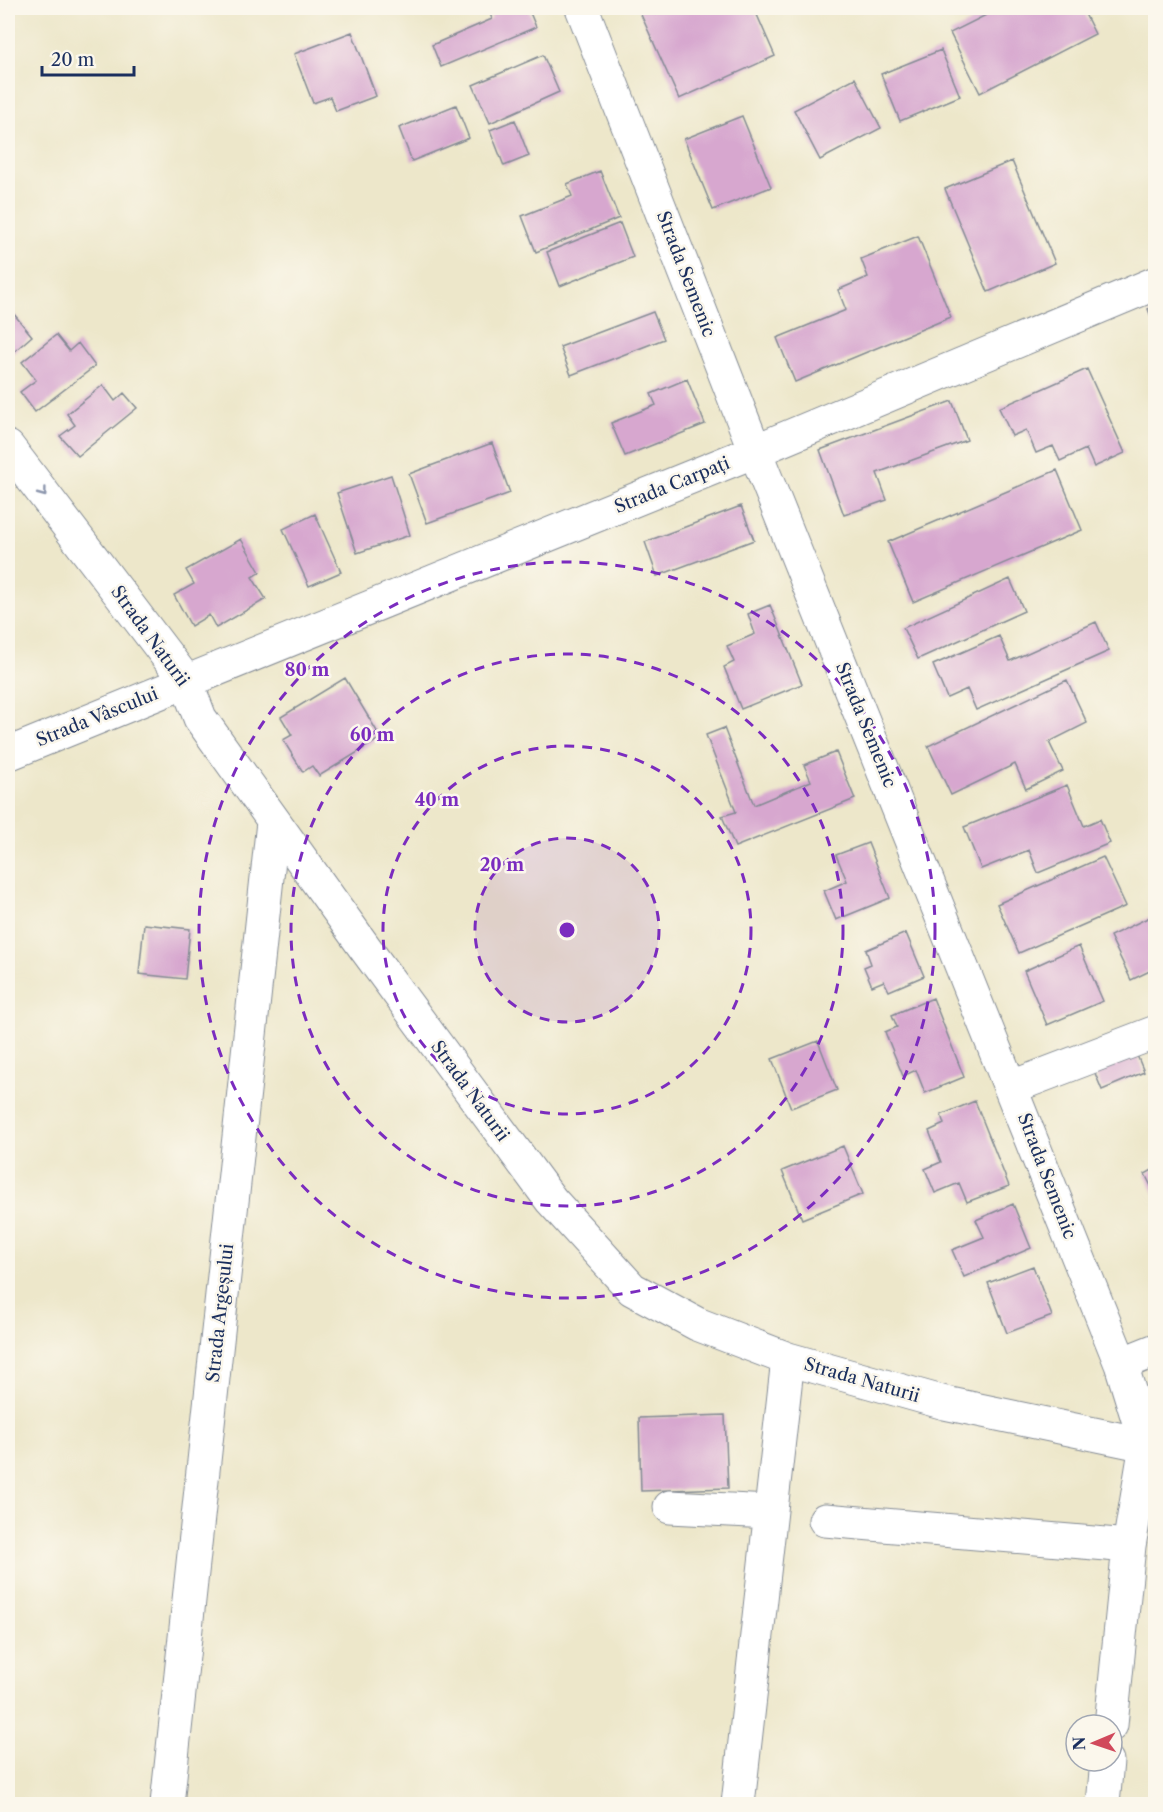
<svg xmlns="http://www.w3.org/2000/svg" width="1163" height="1812" viewBox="0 0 1163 1812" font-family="'Libre Caslon Text',serif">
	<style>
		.building { fill: #d7a7cf }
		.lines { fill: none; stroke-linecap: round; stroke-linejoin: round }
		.minor-casing { stroke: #848b94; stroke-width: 35 }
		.minor { stroke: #fff; stroke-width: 33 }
		.oneway { stroke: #8d97ae }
		.ring { fill: none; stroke: #7b2cbf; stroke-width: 3; stroke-dasharray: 10 8 }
		.labels { text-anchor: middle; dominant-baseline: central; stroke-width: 5; stroke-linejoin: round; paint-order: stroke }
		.street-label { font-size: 18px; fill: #1b2f5e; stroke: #fbf7ec }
		.centre { fill: #7b2cbf; stroke: #fbf7ec; stroke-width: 3 }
		.ring-label { font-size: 18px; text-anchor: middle; font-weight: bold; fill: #7b2cbf; stroke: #fbf7ec; stroke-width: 5; stroke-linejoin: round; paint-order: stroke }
	</style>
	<rect width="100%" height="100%" fill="#fbf7ec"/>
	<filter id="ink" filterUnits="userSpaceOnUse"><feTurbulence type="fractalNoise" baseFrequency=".0167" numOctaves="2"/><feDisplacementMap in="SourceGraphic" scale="12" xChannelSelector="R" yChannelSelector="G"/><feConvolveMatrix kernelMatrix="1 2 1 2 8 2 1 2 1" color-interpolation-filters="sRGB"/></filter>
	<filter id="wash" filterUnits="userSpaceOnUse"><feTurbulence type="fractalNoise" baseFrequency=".008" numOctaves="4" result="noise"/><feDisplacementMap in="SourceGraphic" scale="24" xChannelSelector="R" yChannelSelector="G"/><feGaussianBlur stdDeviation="1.35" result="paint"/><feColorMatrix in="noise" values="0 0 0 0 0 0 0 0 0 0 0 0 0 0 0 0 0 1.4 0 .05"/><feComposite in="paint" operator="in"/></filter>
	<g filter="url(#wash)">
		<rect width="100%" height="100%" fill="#ede7ca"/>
		<g id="blocks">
			<path class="building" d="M488 8H528L536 27 441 67 432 45 492 19Z
				M638 8H754L775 56 679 99Z
				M1000 8H1082L1095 34 980 93 950 33Z
				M352 32 376 96 336 111 330 97 313 103 294 54Z
				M941 50 960 96 900 121 881 74Z
				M543 55 559 92 490 123 473 85Z
				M855 78 881 128 820 160 794 110Z
				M456 105 469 138 412 161 399 128Z
				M742 116 771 187 713 210 684 139Z
				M515 120 529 156 504 166 490 130Z
				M1012 161 1055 263 988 292 945 189Z
				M600 171 619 218 536 252 522 216 572 196 567 184Z
				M620 223 633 257 560 286 547 252Z
				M918 236 951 317 795 382 777 338 846 310 838 290 868 277 861 259Z
				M1156 306V327H1155L1148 309Z
				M8 307 32 336 8 357Z
				M653 312 664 339 571 375 560 347Z
				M56 335 69 351 78 343 95 366 35 412 20 392 36 380 22 362Z
				M1087 369 1125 453 1094 467 1086 449 1060 461 1053 446 1036 453 1026 430 1012 436 999 408Z
				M687 379 705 424 625 456 611 423 656 405 651 394Z
				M103 385 115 401 124 393 137 408 78 456 60 436 75 425 67 414Z
				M952 401 967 440 877 473 887 500 844 515 820 450Z
				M492 443 510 493 427 523 409 474Z
				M1057 470 1082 530 913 602 888 542Z
				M391 475 410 535 357 553 337 493Z
				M741 506 754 540 657 576 645 542Z
				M315 514 341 572 309 586 283 529Z
				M241 539 260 572 252 577 266 599 216 628 209 615 191 626 174 595 194 584 186 570Z
				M1010 579 1024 611 918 659 903 628Z
				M770 605 802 684 741 709 724 667 734 662 727 646 755 634 748 614Z
				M1096 622 1109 651 976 710 967 689 947 698 933 665 999 636 1010 661Z
				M345 678 381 738 319 776 312 766 303 772 283 740 292 735 281 717Z
				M1067 680 1087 723 1049 742 1063 771 1026 789 1015 764 951 795 928 746Z
				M724 728 754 805 811 781 804 765 836 752 855 799 735 847 722 816 736 812 706 735Z
				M1067 785 1084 826 1100 819 1110 843 1038 873 1029 850 981 869 964 827Z
				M868 843 890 898 836 920 824 891 847 881 836 855Z
				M1103 857 1126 906 1019 953 997 904Z
				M1156 914V968L1131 980 1110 936Z
				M144 924 190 929 185 979 139 974Z
				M906 933 924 976 889 991 884 981 872 986 864 967 871 964 866 950Z
				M1079 946 1103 1001 1047 1025 1024 971Z
				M933 998 964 1077 925 1093 916 1070 903 1076 885 1032 897 1027 892 1015Z
				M818 1041 837 1090 791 1108 772 1059Z
				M1134 1048 1144 1072 1102 1090 1092 1066Z
				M975 1101 1009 1186 967 1202 959 1183 935 1193 925 1169 941 1162 929 1131 944 1124 941 1115Z
				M843 1146 863 1194 802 1219 782 1171Z
				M1156 1168V1196L1145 1174Z
				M1013 1204 1031 1248 964 1277 952 1250 984 1237 976 1220Z
				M1033 1266 1052 1316 1007 1333 988 1283Z
				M725 1415 728 1488 641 1491 639 1418Z"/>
		</g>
	</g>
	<g filter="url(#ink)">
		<use href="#blocks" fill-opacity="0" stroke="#848b94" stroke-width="1.5"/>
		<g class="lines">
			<defs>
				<path id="minor" d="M582 8 755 451 1121 1364 1146 1445 1129 1546 1111 1725
					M8 447 186 681 200 718 365 948 551 1200 632 1289 697 1324 788 1359 945 1403 1156 1447
					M8 754 755 451 1156 283
					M1012 1087 1156 1032
					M1121 1364 1156 1350
					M670 1507 770 1512
					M825 1520 1129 1546
					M167 1804 273 822
					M738 1804 788 1359
					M1103 1804 1107 1761"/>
			</defs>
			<use href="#minor" class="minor-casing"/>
			<use href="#minor" class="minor"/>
		</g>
		<defs><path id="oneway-chevron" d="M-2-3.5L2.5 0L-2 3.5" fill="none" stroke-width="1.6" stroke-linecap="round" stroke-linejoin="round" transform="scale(1.5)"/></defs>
		<use class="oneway" href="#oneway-chevron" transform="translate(43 493) rotate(53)"/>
	</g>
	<circle cx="567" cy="930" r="92" fill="#7b2cbf" fill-opacity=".12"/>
	<g class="ring">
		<circle cx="567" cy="930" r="92"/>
		<circle cx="567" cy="930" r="184"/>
		<circle cx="567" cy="930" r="276"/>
		<circle cx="567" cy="930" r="368"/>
	</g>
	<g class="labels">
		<g class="street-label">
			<text transform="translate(686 274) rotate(69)">Strada Semenic</text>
			<text transform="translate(672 485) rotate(-22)">Strada Carpați</text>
			<text transform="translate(150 636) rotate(54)">Strada Naturii</text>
			<text transform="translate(97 717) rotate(-22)">Strada Vâscului</text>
			<text transform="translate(866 725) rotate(68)">Strada Semenic</text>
			<text transform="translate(470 1091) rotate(54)">Strada Naturii</text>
			<text transform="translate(1047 1176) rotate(69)">Strada Semenic</text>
			<text transform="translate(220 1313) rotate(-84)">Strada Argeșului</text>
			<text transform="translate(862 1380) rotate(16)">Strada Naturii</text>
		</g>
	</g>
	<circle cx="567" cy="930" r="9" class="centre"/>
	<g class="ring-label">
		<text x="307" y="676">80 m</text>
		<text x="372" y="741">60 m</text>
		<text x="437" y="806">40 m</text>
		<text x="502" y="871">20 m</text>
	</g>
	<rect width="1163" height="1812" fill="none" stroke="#fbf7ec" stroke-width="30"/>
	<g transform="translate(1094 1743) rotate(268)"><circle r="28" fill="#fbf7ec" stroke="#a1a7b3" stroke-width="1.5"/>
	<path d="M0-4.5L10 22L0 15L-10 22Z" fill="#d1495b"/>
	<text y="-9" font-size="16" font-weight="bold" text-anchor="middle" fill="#1b2f5e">N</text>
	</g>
	<path d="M42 66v9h92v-9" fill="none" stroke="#1b2f5e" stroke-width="3"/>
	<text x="51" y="66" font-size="18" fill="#1b2f5e" stroke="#fbf7ec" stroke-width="4.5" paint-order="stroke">20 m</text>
</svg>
